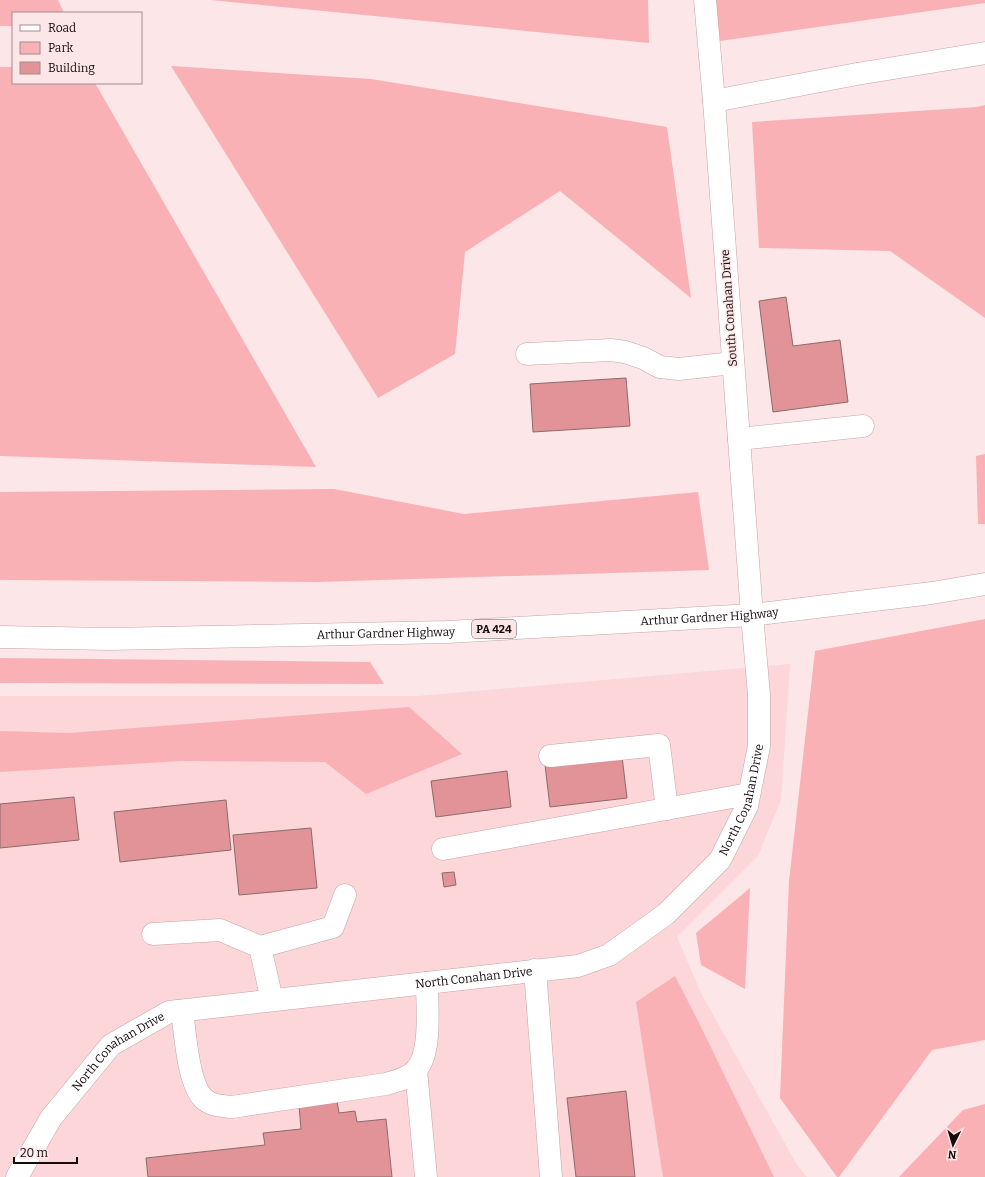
<svg xmlns="http://www.w3.org/2000/svg" width="985" height="1177" viewBox="0 0 985 1177" font-family="Bitter,serif">
	<style>
		.built { fill: #fcd6d8 }
		.green { fill: #f9b1b5 }
		.building { fill: #e19398; stroke: #8b6b6c }
		.lines { fill: none; stroke-linecap: round; stroke-linejoin: round }
		.minor-casing { stroke: #c7a3a4; stroke-width: 23 }
		.major-casing { stroke: #c7a3a4; stroke-width: 23 }
		.minor { stroke: #fff; stroke-width: 22 }
		.major { stroke: #fff; stroke-width: 22 }
		.labels { text-anchor: middle; dominant-baseline: central; stroke-width: 3; stroke-linejoin: round; paint-order: stroke }
		.shield { fill: #fde6e7; stroke: #5b4c4d; stroke-width: 1 }
		.shield-label { font-size: 11px; font-weight: bold; fill: #160a0b }
		.street-label { font-size: 12px; fill: #160a0b; stroke: #fde6e7 }
	</style>
	<rect width="100%" height="100%" fill="#fde6e7"/>
	<path class="built" d="M790 664 781 800 758 856 677 937 701 993 797 1165 807 1177H0V696H418Z"/>
	<path class="green" d="M0 0H58L64 13H13V26H0Z
		M211 0H648L649 43Z
		M712 0H985V3L713 42Z
		M171 66 371 79 667 127 691 298 560 191 465 252 455 354 378 398Z
		M0 67H13V83H95L316 467 0 456Z
		M985 105V318L890 251 759 248 752 122 977 107Z
		M985 454V524H978L976 456Z
		M334 489 464 514 698 492 709 570 317 582 0 580V492Z
		M985 619V1040L932 1050 839 1177H837L780 1098 789 881 815 651Z
		M0 658 370 662 384 684 0 683Z
		M409 707 462 754 366 794 325 762 182 761 0 772V731L69 733Z
		M750 888 745 989 701 965 696 933Z
		M675 976 700 1025 774 1177H663L636 1002Z
		M985 1104V1177H899L963 1110Z"/>
	<path class="building" d="M786 297 793 346 840 340 848 402 773 412 759 301Z
		M626 378 630 426 533 432 530 384Z
		M622 756 627 798 550 807 545 765Z
		M507 771 511 807 436 817 431 781Z
		M74 797 79 840 0 848V804Z
		M226 800 231 850 120 862 114 812Z
		M311 828 317 888 239 895 233 835Z
		M454 872 456 885 444 887 442 873Z
		M626 1091 635 1177H576L567 1098Z
		M337 1101 339 1113 355 1111 357 1122 386 1119 392 1177H148L146 1158 265 1145 263 1133 301 1129 299 1105Z"/>
	<g class="lines">
		<defs>
			<g id="minor">
				<path d="M714 101 857 74 985 53"/>
				<path d="M527 354 611 350 625 352 643 358 660 367 679 369 733 363"/>
				<path d="M739 439 863 426"/>
				<path d="M550 756 659 745 667 809"/>
				<path d="M443 849 749 794"/>
				<path d="M153 934 220 930 260 947 272 1000"/>
				<path d="M260 947 333 927 345 895"/>
				<path d="M535 970 551 1177"/>
				<path d="M182 1011C185 1032 188 1083 203 1098 211 1106 222 1106 232 1107L386 1084C396 1081 408 1079 416 1070 432 1053 427 1005 427 983"/>
				<path d="M416 1070 426 1177"/>
				<path id="s1" d="M17 1177 51 1118 111 1045 169 1012 578 966 609 955 666 914 720 860 747 806 759 746V695L752 615 714 101 705 0"/>
			</g>
			<g id="major">
				<path id="s2" d="M0 637 110 639 447 632 752 615 932 593 985 584"/>
			</g>
		</defs>
		<use href="#minor" class="minor-casing"/>
		<use href="#major" class="major-casing"/>
		<use href="#minor" class="minor"/>
		<use href="#major" class="major"/>
	</g>
	<g class="labels">
		<rect class="shield" x="472" y="620" width="44" height="18" rx="3"/>
		<g class="shield-label">
			<text x="494" y="629">PA 424</text>
		</g>
		<g class="street-label">
			<text transform="translate(729 308) rotate(-94)">South Conahan Drive</text>
			<text stroke="none"><textPath href="#s2" startOffset="710">Arthur Gardner Highway</textPath></text>
			<text stroke="none"><textPath href="#s2" startOffset="386">Arthur Gardner Highway</textPath></text>
			<text stroke="none"><textPath href="#s1" startOffset="885">North Conahan Drive</textPath></text>
			<text stroke="none"><textPath href="#s1" startOffset="536">North Conahan Drive</textPath></text>
			<text stroke="none"><textPath href="#s1" startOffset="164">North Conahan Drive</textPath></text>
		</g>
	</g>
	<rect x="12" y="12" width="130" height="72" fill="#fde6e7" stroke="#a18e8f"/>
	<rect x="20" y="25" width="20" height="6" fill="#ffffff" stroke="#a18e8f"/>
	<text x="48" y="32" font-size="12" fill="#160a0b">Road</text>
	<rect x="20" y="42" width="20" height="12" fill="#f9b1b5" stroke="#a18e8f"/>
	<text x="48" y="52" font-size="12" fill="#160a0b">Park</text>
	<rect x="20" y="62" width="20" height="12" fill="#e19398" stroke="#a18e8f"/>
	<text x="48" y="72" font-size="12" fill="#160a0b">Building</text>
	<g transform="translate(953 1145) rotate(185)" stroke="#fde6e7" stroke-width="3" paint-order="stroke">
	<path d="M0-3L7 15L0 10L-7 15Z" fill="#160a0b"/>
	<text y="-6" font-size="11" font-weight="bold" text-anchor="middle" fill="#160a0b">N</text>
	</g>
	<path d="M14 1157v6h63v-6" fill="none" stroke="#160a0b" stroke-width="2"/>
	<text x="20" y="1157" font-size="12" fill="#160a0b" stroke="#fde6e7" stroke-width="3" paint-order="stroke">20 m</text>
</svg>
